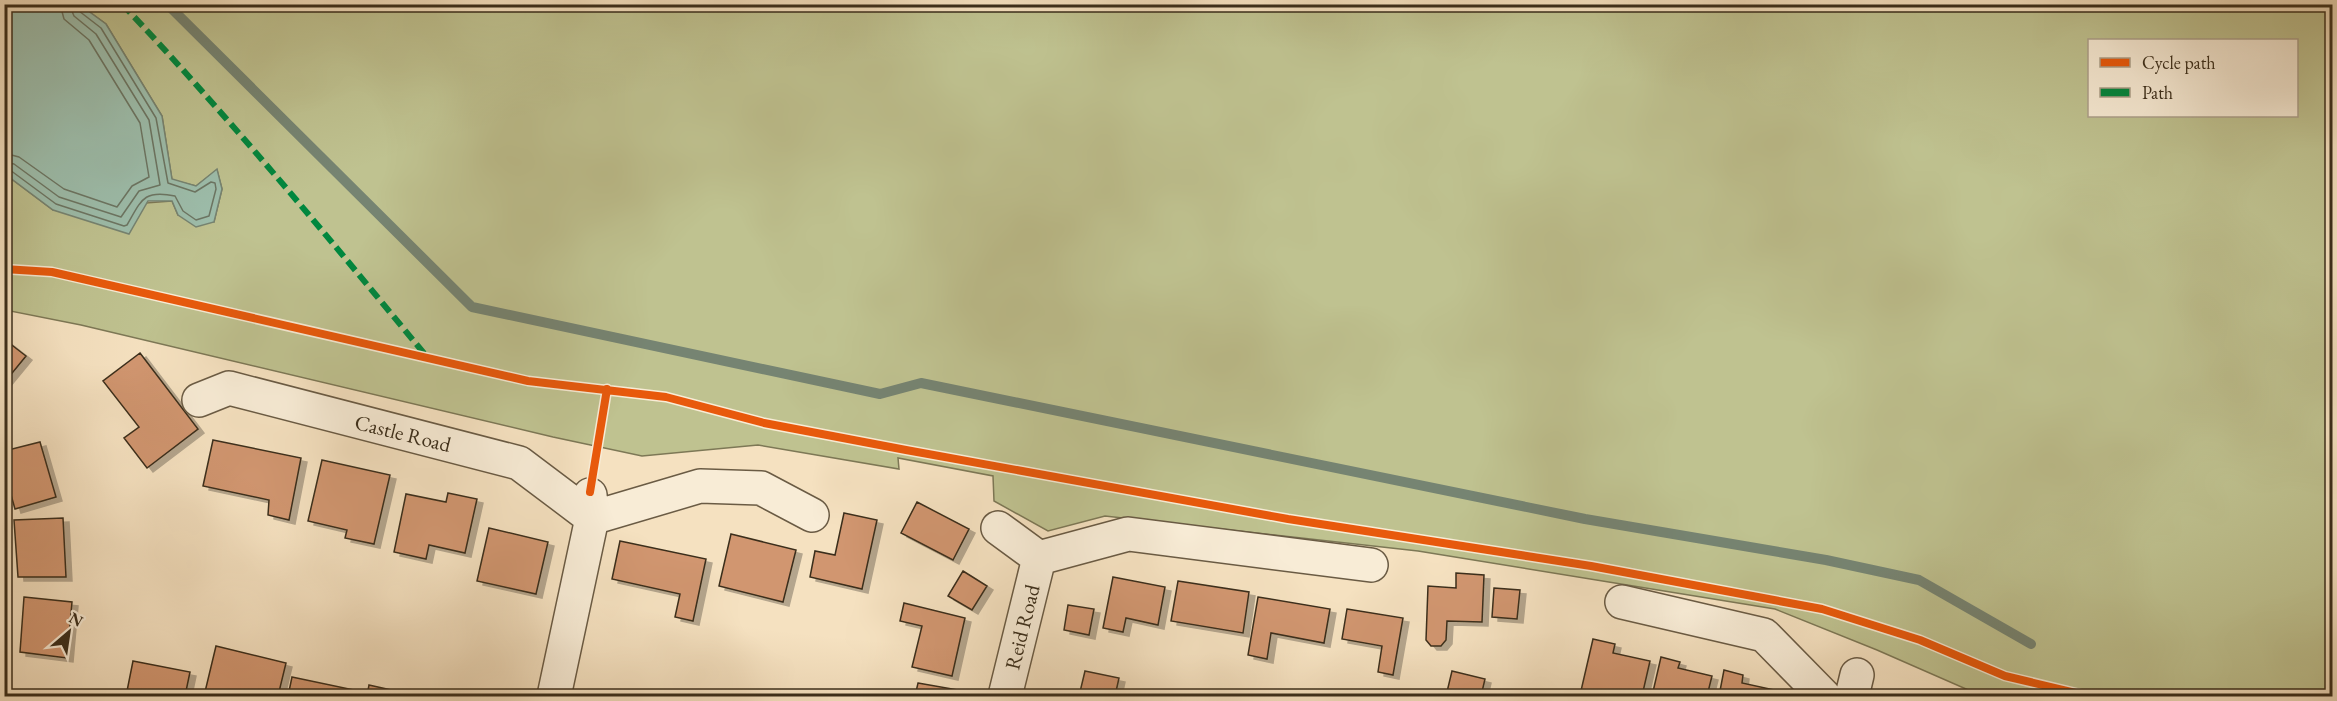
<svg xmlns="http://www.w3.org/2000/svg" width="2337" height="701" viewBox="0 0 2337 701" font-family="'EB Garamond',serif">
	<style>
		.green { fill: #bfc290; stroke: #7d7856; stroke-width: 1.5; fill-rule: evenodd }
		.water { fill: #9dbeac; stroke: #768472; stroke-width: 1.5 }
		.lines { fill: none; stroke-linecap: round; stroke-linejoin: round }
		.shore { stroke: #6c7664; stroke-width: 1.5 }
		.stream { stroke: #768472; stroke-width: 10 }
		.building { fill: #d1966f; stroke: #3b2e1b; stroke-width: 1.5; filter: url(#shadow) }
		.minor-casing { stroke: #6a5b44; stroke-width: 36 }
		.minor { stroke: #f8ecd6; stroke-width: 33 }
		.quiet { stroke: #00873e; stroke-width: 6; stroke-dasharray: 12 6; stroke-linecap: butt }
		.cycleway-casing { stroke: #f8ecd6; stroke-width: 11 }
		.cycleway { stroke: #e8590c; stroke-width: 8 }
		.labels { text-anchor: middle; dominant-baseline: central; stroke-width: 6; stroke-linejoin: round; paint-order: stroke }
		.street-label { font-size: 21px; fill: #3b2e1b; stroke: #f8ecd6 }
	</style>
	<defs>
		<filter id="shadow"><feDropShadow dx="6" dy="4" stdDeviation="0" flood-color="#0004"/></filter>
	</defs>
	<rect width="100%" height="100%" fill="#f5e1c0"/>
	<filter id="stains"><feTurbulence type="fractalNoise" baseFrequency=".00333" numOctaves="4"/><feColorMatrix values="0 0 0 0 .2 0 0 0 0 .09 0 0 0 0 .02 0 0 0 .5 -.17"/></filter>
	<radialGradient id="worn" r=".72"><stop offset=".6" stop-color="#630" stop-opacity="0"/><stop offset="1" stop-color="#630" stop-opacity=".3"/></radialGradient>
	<path class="green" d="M80 5H2332V696H1982L1877 650 1775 609 1418 551 1105 516 1048 531 994 501 993 476 898 458 899 469 758 445 642 456 553 437 81 325 5 310V174L53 210 172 201 178 215 214 222 222 189 217 170 196 186 172 180 162 116 106 24ZM2090 40H2296V116H2090Z"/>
	<path class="water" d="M5 4 80 5 106 24 162 116 172 179 196 186 217 169 222 189 214 222 196 227 178 215 172 201H148L129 234 53 210 5 174Z"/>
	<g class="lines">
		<path class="shore" d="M4 153 19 157 64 189 117 207 132 186 149 177 140 123 89 40 64 19 60 4
			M4 162 14 164 59 197 121 217 139 191 160 185 149 120 96 34 74 16 69 4
			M4 169 10 170 56 204 124 226 127 225C141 201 143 189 175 196L183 211 196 220 209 216 216 189 215 183 211 182 195 192 168 183 156 118 101 28 79 11 77 4"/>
		<path class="stream" d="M167 4 472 307 880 394 921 383 1585 519 1826 560 1919 580 2031 644"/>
	</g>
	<path class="building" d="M4 339 26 356 4 383Z
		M140 353 198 429 147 468 124 438 139 427 103 381Z
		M213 440 301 458 289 520 268 515 269 500 203 486Z
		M40 442 56 497 15 509 4 470V451Z
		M322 460 390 475 374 544 345 538 347 530 308 521Z
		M448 493 477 499 465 553 429 545 426 559 394 552 406 494 446 502Z
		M917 502 969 529 953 560 901 533Z
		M844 513 877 520 862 589 810 577 815 551 835 555Z
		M63 518 66 577H18L14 520Z
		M489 528 548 542 536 594 477 581Z
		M731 534 796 550 783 602 719 586Z
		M620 541 706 559 693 621 675 617 680 594 612 579Z
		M963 571 987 586 972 610 948 596Z
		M1456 573 1484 575 1482 622 1447 621 1446 640 1441 646H1431L1426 640 1428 586 1456 588Z
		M1113 577 1165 587 1158 625 1126 618 1123 632 1103 628Z
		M1178 581 1249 592 1243 633 1171 621Z
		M1494 588 1520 590 1517 619 1492 617Z
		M24 597 72 602 67 658 20 652Z
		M1258 597 1330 609 1324 643 1271 633 1267 659 1248 655Z
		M904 603 965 618 952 676 912 667 922 626 900 621Z
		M1068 605 1094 609 1089 635 1064 630Z
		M1347 609 1403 618 1393 675 1378 672 1382 646 1342 639Z
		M1593 639 1615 644 1613 653 1650 661 1642 696 1580 695Z
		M216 646 286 663 278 696H204Z
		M1661 657 1680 662 1678 668 1712 676 1707 696H1652Z
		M133 661 190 672 185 696H126Z
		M1724 670 1743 675 1742 683 1779 691 1778 696H1719Z
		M1085 671 1119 678 1115 696H1079Z
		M1452 671 1485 679 1481 696H1446Z
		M292 677 354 690 352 696H288Z
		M918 683 964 691 963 696H915Z
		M369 685 418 696H367Z"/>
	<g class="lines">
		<defs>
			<path id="minor" d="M199 400 229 388 519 463 592 518 700 486 761 488 812 515
				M998 528 1039 558 1128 534 1371 565
				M1622 602 1764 635 1824 696
				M554 696 592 518 590 495
				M1005 696 1039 558
				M1852 696 1857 675"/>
		</defs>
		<use href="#minor" class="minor-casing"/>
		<use href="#minor" class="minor"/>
		<path class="quiet" d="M122 4C229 117 328 237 427 357"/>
		<defs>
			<path id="cycleway" d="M4 269 52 272 528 381 666 397 764 423 906 450 1288 519 1591 566 1822 609 1920 640 2005 676 2088 696
				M590 492 607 389"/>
		</defs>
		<use href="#cycleway" class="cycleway-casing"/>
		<use href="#cycleway" class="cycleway"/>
	</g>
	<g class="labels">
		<g class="street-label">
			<text transform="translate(403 433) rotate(14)">Castle Road</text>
			<text transform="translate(1022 627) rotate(-76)">Reid Road</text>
		</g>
	</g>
	<rect width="2337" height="701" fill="none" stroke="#f5e1c0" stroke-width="24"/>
	<rect x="6" y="6" width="2325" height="689" fill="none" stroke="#3b2e1b" stroke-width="3"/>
	<rect x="12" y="12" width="2313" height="677" fill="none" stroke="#3b2e1b" stroke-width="1.5"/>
	<rect x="2088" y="39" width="210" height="78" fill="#f8ecd6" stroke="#aca08b" stroke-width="1.5"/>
	<rect x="2100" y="58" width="30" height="9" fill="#e8590c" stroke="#aca08b" stroke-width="1.5"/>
	<text x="2142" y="69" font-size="18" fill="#3b2e1b">Cycle path</text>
	<rect x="2100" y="88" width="30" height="9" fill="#00873e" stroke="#aca08b" stroke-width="1.5"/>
	<text x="2142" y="99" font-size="18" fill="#3b2e1b">Path</text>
	<g transform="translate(69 632) rotate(29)" stroke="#f8ecd6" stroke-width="4.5" paint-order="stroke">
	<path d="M0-4.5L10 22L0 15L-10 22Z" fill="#3b2e1b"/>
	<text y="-9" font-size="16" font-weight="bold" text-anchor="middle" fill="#3b2e1b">N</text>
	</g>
	<rect width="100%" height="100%" filter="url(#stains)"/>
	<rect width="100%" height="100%" fill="url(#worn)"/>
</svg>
